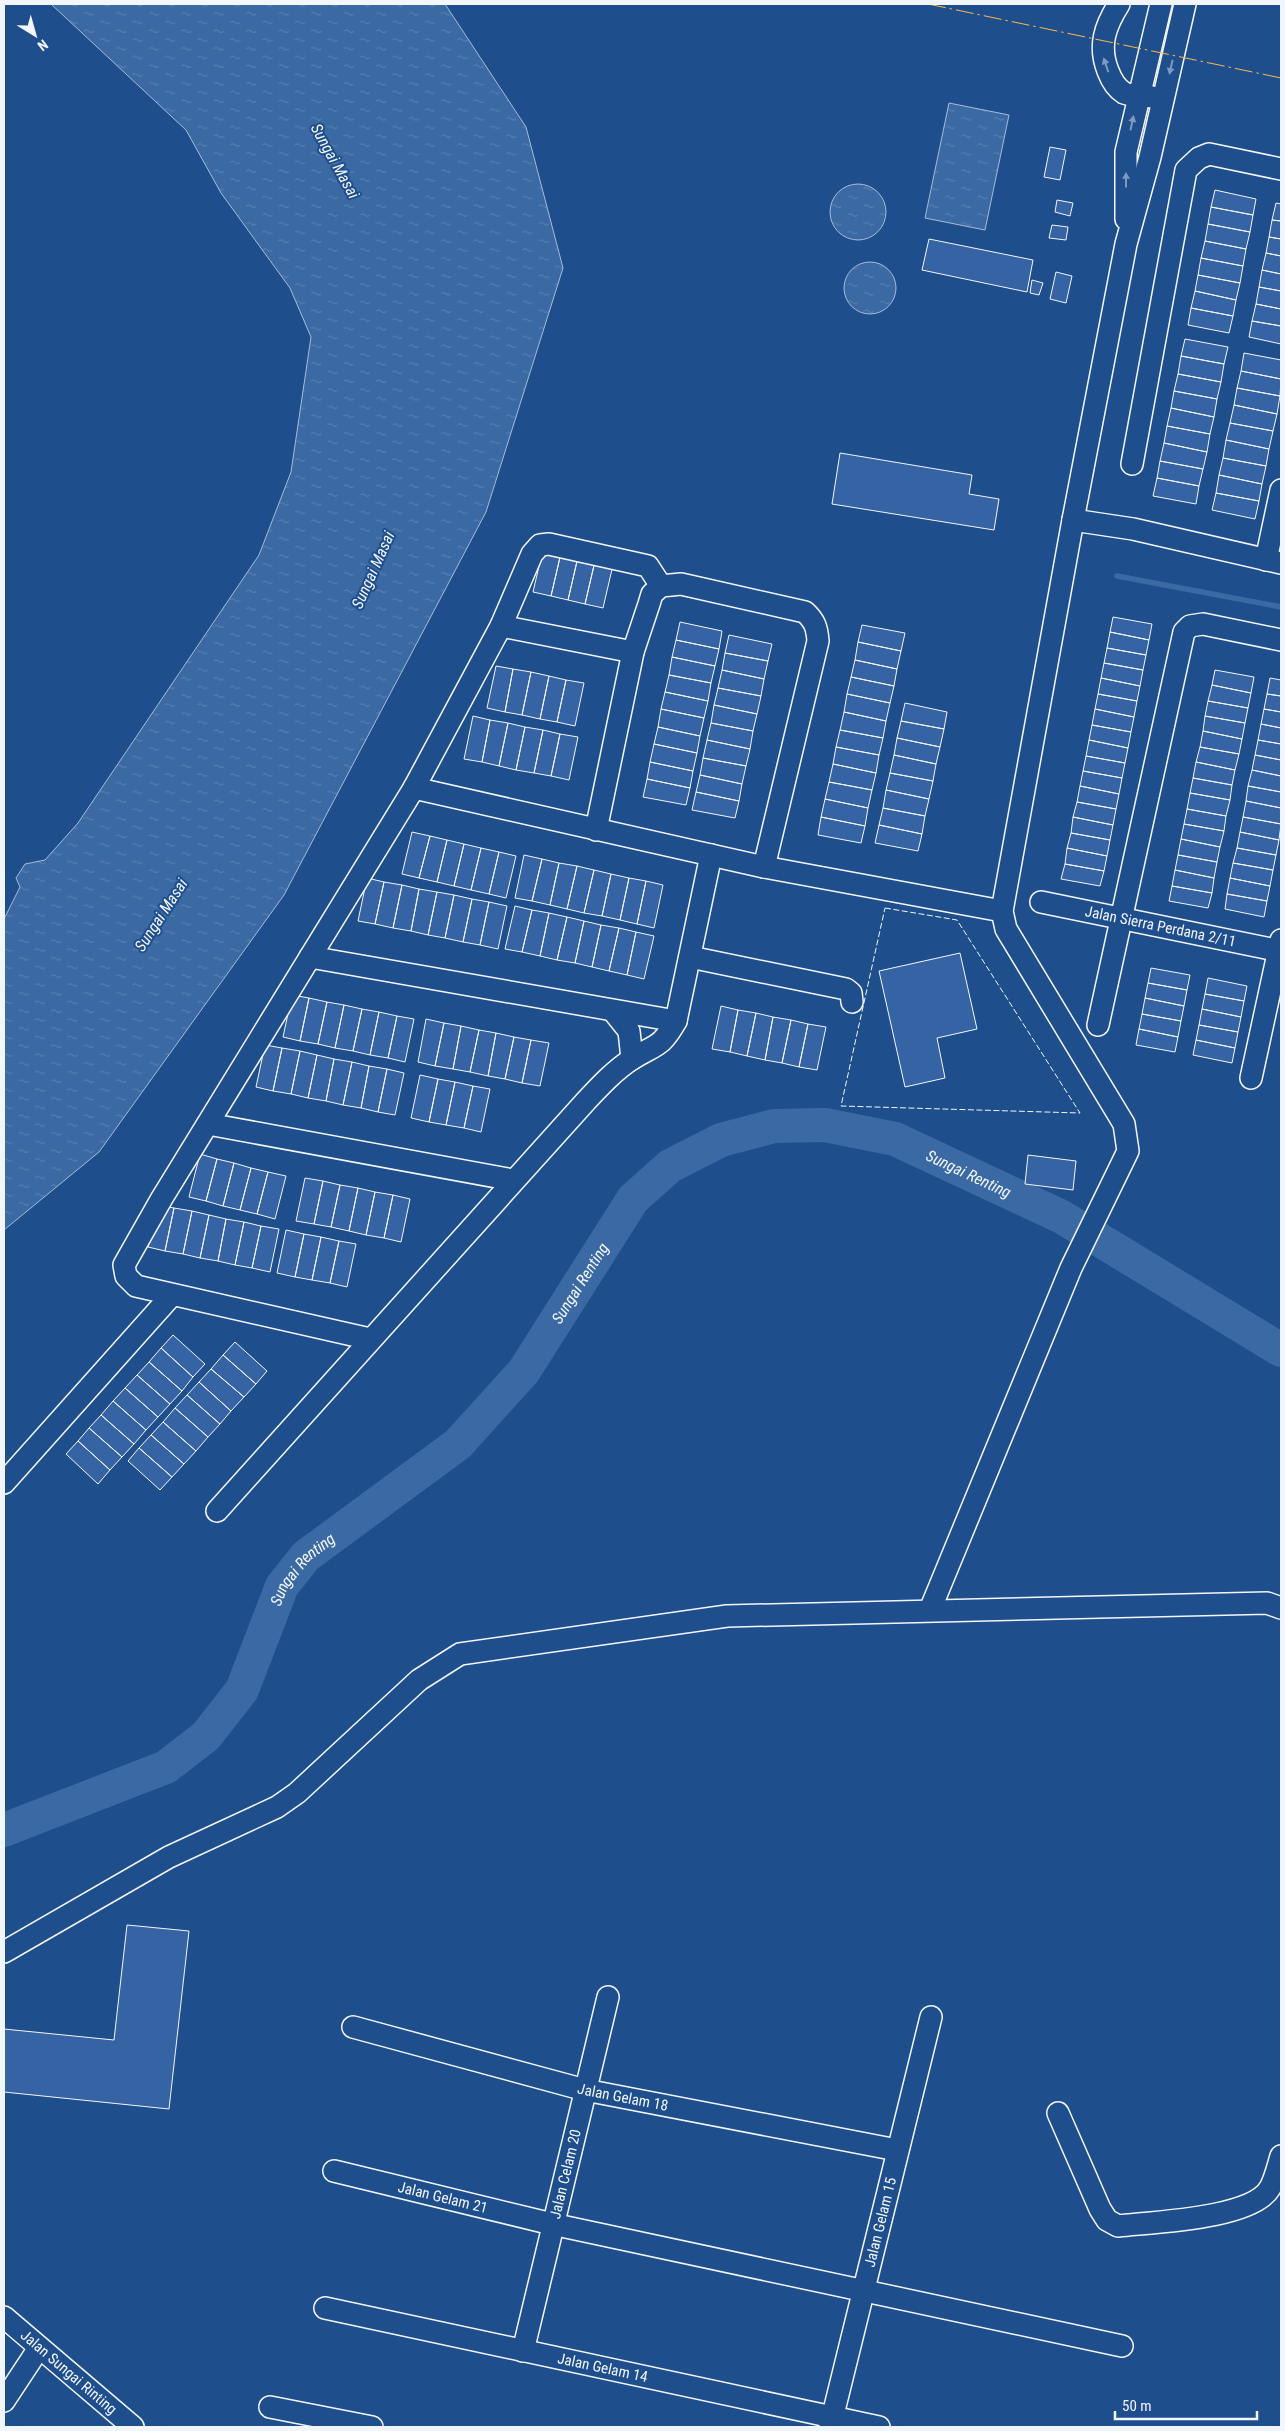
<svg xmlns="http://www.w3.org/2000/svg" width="1285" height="2431" viewBox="0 0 1285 2431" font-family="'Roboto Condensed',sans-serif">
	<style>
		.water { fill: url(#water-ripples); stroke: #a8bbd7 }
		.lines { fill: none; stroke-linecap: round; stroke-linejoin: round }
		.stream { stroke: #3b69a3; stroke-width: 5.5 }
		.river { stroke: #3b69a3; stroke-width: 34 }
		.building { fill: #3563a3; stroke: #f2f6ff }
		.minor-casing { stroke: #f2f6ff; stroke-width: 24 }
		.minor { stroke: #1f4e8c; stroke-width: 21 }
		.fence { stroke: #f2f6ff; stroke-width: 1; stroke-dasharray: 6 2.5; stroke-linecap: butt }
		.power { stroke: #ffb74d; stroke-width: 1; stroke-dasharray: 18 4 2.5 4; stroke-linecap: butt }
		.oneway { fill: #7e9ac0 }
		.labels { text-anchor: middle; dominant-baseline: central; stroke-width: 4; stroke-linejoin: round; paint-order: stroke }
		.street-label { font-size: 15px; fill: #f2f6ff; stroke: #1f4e8c }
		.water-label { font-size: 16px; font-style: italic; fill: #f2f6ff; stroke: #1f4e8c }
	</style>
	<defs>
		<pattern id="water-ripples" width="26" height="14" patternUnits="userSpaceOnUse" patternTransform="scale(1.25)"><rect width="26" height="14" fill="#3b69a3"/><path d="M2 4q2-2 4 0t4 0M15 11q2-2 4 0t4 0" fill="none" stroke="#587fb1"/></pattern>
	</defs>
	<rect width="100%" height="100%" fill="#1f4e8c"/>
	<path class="water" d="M51 4H445L526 127 563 268 486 512 284 895 99 1152 4 1230V919L20 887 16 878 25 864 45 860 78 823 259 555 291 472 311 337 290 288 221 193 186 130Z
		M949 103 1009 115 985 230 925 218Z
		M830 212a28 28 0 1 1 56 0a28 28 0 1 1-56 0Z
		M844 288a26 26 0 1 1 52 0a26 26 0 1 1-52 0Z"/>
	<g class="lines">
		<path class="stream" d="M1117 576 1281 607"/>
		<path class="river" id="s1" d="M4 1830 166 1767 206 1736 242 1690 282 1586 306 1556 458 1444 524 1371 633 1199 670 1166 721 1140 774 1126 825 1125 895 1139 1062 1217 1281 1350"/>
	</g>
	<path class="building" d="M1050 147 1066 150 1060 180 1044 177Z
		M1215 190 1256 199 1253 215 1211 207Z
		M1057 200 1073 203 1070 216 1055 212Z
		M1276 203 1281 204V221L1272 220Z
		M1211 207 1253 215 1250 232 1208 224Z
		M1272 220 1281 221V239L1269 237Z
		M1208 224 1250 232 1246 249 1205 241Z
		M1052 225 1068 227 1066 240 1049 238Z
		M1269 237 1281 239V256L1266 253Z
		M929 239 1033 260 1027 292 922 270Z
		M1205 241 1246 249 1243 266 1201 258Z
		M1266 253 1281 256V274L1262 270Z
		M1201 258 1243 266 1240 283 1198 275Z
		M1262 270 1281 274V291L1259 287Z
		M1056 272 1072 276 1066 303 1050 299Z
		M1198 275 1240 283 1236 300 1195 291Z
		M1032 280 1043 283 1039 295 1030 293Z
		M1259 287 1281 291V309L1256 304Z
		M1195 291 1236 300 1233 316 1191 308Z
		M1256 304 1281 309V326L1252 321Z
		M1191 308 1233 316 1229 333 1188 325Z
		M1252 321 1281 326V344L1249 337Z
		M1185 339 1228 347 1224 364 1181 356Z
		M1244 353 1281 360V379L1241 371Z
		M1181 356 1224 364 1221 382 1178 374Z
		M1241 371 1281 379 1280 396 1237 388Z
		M1178 374 1221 382 1217 399 1174 391Z
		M1237 388 1280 396 1277 414 1234 405Z
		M1174 391 1217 399 1214 417 1171 408Z
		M1234 405 1277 414 1273 431 1230 423Z
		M1171 408 1214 417 1210 434 1167 426Z
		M1230 423 1273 431 1269 449 1226 440Z
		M1167 426 1210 434 1207 452 1164 443Z
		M1226 440 1269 449 1266 466 1223 458Z
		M1164 443 1207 452 1203 469 1160 461Z
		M840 453 972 475 969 494 999 499 994 530 832 504Z
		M1223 458 1266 466 1262 484 1219 475Z
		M1160 461 1203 469 1199 486 1157 478Z
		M1219 475 1262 484 1259 501 1216 493Z
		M1157 478 1199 486 1196 504 1153 496Z
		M1216 493 1259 501 1255 519 1212 510Z
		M543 549 561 553 551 596 533 592Z
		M561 553 578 557 568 600 551 596Z
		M578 557 595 561 585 604 568 600Z
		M595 561 613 565 603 608 585 604Z
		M1113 617 1152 624 1149 640 1110 632Z
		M680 622 722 631 719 649 676 640Z
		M862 625 905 633 901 651 858 642Z
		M1110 632 1149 640 1146 655 1107 648Z
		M729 635 772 644 768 661 725 653Z
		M676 640 719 649 715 666 672 657Z
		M858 642 901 651 897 669 855 660Z
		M1107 648 1146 655 1143 670 1104 663Z
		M725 653 768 661 764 679 722 670Z
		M672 657 715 666 711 683 669 675Z
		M855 660 897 669 894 686 851 677Z
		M1104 663 1143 670 1140 686 1101 678Z
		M496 666 513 669 505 712 487 708Z
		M513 669 531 672 522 715 505 712Z
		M722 670 764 679 761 696 718 688Z
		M1215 670 1254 677 1251 693 1212 685Z
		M531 672 549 676 540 719 522 715Z
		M669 675 711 683 708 701 665 692Z
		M549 676 566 680 557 722 540 719Z
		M851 677 894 686 890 703 847 694Z
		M1101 678 1140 686 1137 701 1098 694Z
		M1270 678 1281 680V696L1267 694Z
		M566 680 584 683 575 726 557 722Z
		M1212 685 1251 693 1248 708 1208 701Z
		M718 688 761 696 757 714 714 705Z
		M665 692 708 701 704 718 661 709Z
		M847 694 890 703 886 721 844 712Z
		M1098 694 1137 701 1134 717 1095 709Z
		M1267 694 1281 696V712L1264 709Z
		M1208 701 1248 708 1245 723 1205 716Z
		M905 703 947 712 944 729 901 721Z
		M714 705 757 714 753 731 711 723Z
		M661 709 704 718 700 736 658 727Z
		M1095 709 1134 717 1131 732 1092 725Z
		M1264 709 1281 712V728L1261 724Z
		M844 712 886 721 883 738 840 730Z
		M473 716 490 720 482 762 464 759Z
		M1205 716 1245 723 1242 739 1203 731Z
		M490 720 508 723 499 766 482 762Z
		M901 721 944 729 940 747 897 738Z
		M508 723 525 727 516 770 499 766Z
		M711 723 753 731 750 749 707 740Z
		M1261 724 1281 728V744L1258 740Z
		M1092 725 1131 732 1128 748 1089 740Z
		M525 727 543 730 534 773 516 770Z
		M658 727 700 736 697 753 654 744Z
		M543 730 560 734 551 776 534 773Z
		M840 730 883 738 879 755 836 747Z
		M1203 731 1242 739 1239 754 1200 747Z
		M560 734 578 737 569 780 551 776Z
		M897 738 940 747 936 764 894 755Z
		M707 740 750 749 746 766 703 758Z
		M1089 740 1128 748 1125 763 1086 756Z
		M1258 740 1281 744V760L1255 755Z
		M654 744 697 753 693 771 650 762Z
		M836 747 879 755 876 773 833 764Z
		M1200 747 1239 754 1235 770 1196 762Z
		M894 755 936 764 933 781 890 773Z
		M1255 755 1281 760V776L1252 770Z
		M1086 756 1125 763 1122 778 1083 771Z
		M703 758 746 766 742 784 700 775Z
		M650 762 693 771 690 788 647 779Z
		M1196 762 1235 770 1232 785 1193 778Z
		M833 764 876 773 872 790 829 782Z
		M1252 770 1281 776V792L1248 786Z
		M1083 771 1122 778 1119 794 1080 786Z
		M890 773 933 781 929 799 886 790Z
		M700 775 742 784 739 801 696 792Z
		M1193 778 1232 785 1230 800 1190 793Z
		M647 779 690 788 686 805 643 797Z
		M829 782 872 790 868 808 825 799Z
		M1080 786 1119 794 1116 809 1077 802Z
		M1248 786 1281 792V808L1246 801Z
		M886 790 929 799 925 816 883 808Z
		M696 792 739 801 735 818 692 810Z
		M1190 793 1230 800 1226 816 1187 809Z
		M825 799 868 808 865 826 821 817Z
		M1246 801 1281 808V824L1243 817Z
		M1077 802 1116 809 1113 825 1073 817Z
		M883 808 925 816 922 834 879 825Z
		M1187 809 1226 816 1224 831 1184 824Z
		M821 817 865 826 861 843 818 835Z
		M1073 817 1113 825 1110 840 1071 833Z
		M1243 817 1281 824 1279 840 1240 832Z
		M1184 824 1224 831 1220 847 1181 839Z
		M879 825 922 834 918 851 875 843Z
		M412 832 430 836 419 878 402 874Z
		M1240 832 1279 840 1276 855 1237 848Z
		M1071 833 1110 840 1107 856 1067 848Z
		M430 836 447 840 437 882 419 878Z
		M1181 839 1220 847 1217 862 1178 855Z
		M447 840 464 844 454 886 437 882Z
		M464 844 481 848 471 890 454 886Z
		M481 848 499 852 489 894 471 890Z
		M1067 848 1107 856 1104 871 1065 864Z
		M1237 848 1276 855 1273 870 1233 863Z
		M499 852 516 856 506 898 489 894Z
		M524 855 542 859 532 901 515 898Z
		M1178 855 1217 862 1214 878 1175 870Z
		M542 859 559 863 550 905 532 901Z
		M559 863 577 866 567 909 550 905Z
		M1233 863 1273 870 1270 886 1230 878Z
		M1065 864 1104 871 1100 886 1061 879Z
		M577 866 594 870 584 913 567 909Z
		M594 870 611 874 602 916 584 913Z
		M1175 870 1214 878 1212 893 1172 886Z
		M611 874 629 878 620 920 602 916Z
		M367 878 384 882 375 924 358 921Z
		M629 878 646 881 637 924 620 920Z
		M1230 878 1270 886 1267 901 1227 894Z
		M646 881 663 885 654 928 637 924Z
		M384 882 402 885 393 928 375 924Z
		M402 885 419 889 411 931 393 928Z
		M1172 886 1212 893 1208 908 1169 901Z
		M419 889 437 892 428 935 411 931Z
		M437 892 454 895 445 938 428 935Z
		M1227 894 1267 901 1264 917 1225 909Z
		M454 895 472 899 463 942 445 938Z
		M472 899 489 902 480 945 463 942Z
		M489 902 507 906 498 949 480 945Z
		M515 906 532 910 522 952 505 949Z
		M532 910 549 913 540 956 522 952Z
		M549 913 567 917 557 960 540 956Z
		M567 917 584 921 575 963 557 960Z
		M584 921 601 925 592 967 575 963Z
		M601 925 619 928 609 971 592 967Z
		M619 928 636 932 627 975 609 971Z
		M636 932 654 936 644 979 627 975Z
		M960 953 977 1029 937 1038 945 1078 905 1087 879 971Z
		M1151 968 1190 975 1187 990 1148 983Z
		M1208 978 1247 986 1244 1001 1205 994Z
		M1148 983 1187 990 1184 1006 1145 998Z
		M1205 994 1244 1001 1241 1017 1202 1009Z
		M292 995 309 998 300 1041 283 1037Z
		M309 998 327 1002 318 1044 300 1041Z
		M1145 998 1184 1006 1181 1021 1142 1014Z
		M327 1002 344 1005 335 1048 318 1044Z
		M344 1005 362 1009 353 1051 335 1048Z
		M721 1006 738 1010 730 1052 712 1049Z
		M362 1009 379 1012 370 1055 353 1051Z
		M1202 1009 1241 1017 1238 1032 1199 1025Z
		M738 1010 756 1013 747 1056 730 1052Z
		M379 1012 397 1016 388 1058 370 1055Z
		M756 1013 773 1017 765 1060 747 1056Z
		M1142 1014 1181 1021 1178 1037 1139 1029Z
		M397 1016 414 1019 405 1062 388 1058Z
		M773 1017 791 1020 782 1063 765 1060Z
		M426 1019 444 1023 435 1066 418 1062Z
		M791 1020 808 1024 799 1067 782 1063Z
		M444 1023 461 1026 453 1069 435 1066Z
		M808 1024 826 1027 817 1070 799 1067Z
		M1199 1025 1238 1032 1235 1048 1196 1040Z
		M461 1026 479 1030 470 1072 453 1069Z
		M1139 1029 1178 1037 1175 1052 1136 1045Z
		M479 1030 496 1033 488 1076 470 1072Z
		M496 1033 514 1037 505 1079 488 1076Z
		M514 1037 531 1040 522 1083 505 1079Z
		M531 1040 549 1043 540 1086 522 1083Z
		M1196 1040 1235 1048 1232 1063 1193 1055Z
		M265 1045 282 1048 273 1091 256 1087Z
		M282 1048 300 1051 291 1094 273 1091Z
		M300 1051 317 1055 308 1098 291 1094Z
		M317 1055 334 1059 326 1101 308 1098Z
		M334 1059 352 1062 343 1105 326 1101Z
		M352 1062 369 1066 361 1108 343 1105Z
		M369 1066 387 1069 378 1112 361 1108Z
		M387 1069 404 1073 395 1115 378 1112Z
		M420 1075 438 1079 429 1122 411 1118Z
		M438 1079 455 1082 446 1125 429 1122Z
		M455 1082 473 1086 464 1128 446 1125Z
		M473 1086 490 1089 481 1132 464 1128Z
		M200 1154 217 1159 206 1201 189 1197Z
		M1028 1155 1076 1161 1073 1190 1025 1184Z
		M217 1159 234 1163 223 1206 206 1201Z
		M234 1163 251 1168 240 1210 223 1206Z
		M251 1168 268 1172 257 1214 240 1210Z
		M268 1172 286 1176 275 1219 257 1214Z
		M305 1178 323 1181 314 1224 296 1221Z
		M323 1181 340 1185 331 1227 314 1224Z
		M340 1185 358 1188 349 1231 331 1227Z
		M358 1188 375 1192 366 1235 349 1231Z
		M375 1192 393 1195 384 1238 366 1235Z
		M393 1195 410 1199 401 1242 384 1238Z
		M157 1205 174 1208 165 1251 148 1247Z
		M174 1208 192 1211 183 1254 165 1251Z
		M192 1211 209 1215 200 1258 183 1254Z
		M209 1215 226 1219 218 1261 200 1258Z
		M226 1219 244 1222 235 1265 218 1261Z
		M244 1222 261 1226 252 1268 235 1265Z
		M261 1226 279 1229 270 1272 252 1268Z
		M286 1230 304 1234 295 1277 277 1273Z
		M304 1234 321 1237 312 1280 295 1277Z
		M321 1237 339 1241 330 1283 312 1280Z
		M339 1241 356 1244 347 1287 330 1283Z
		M173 1335 205 1364 193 1377 161 1348Z
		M235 1342 267 1371 256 1384 223 1355Z
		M161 1348 193 1377 182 1391 149 1362Z
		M223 1355 256 1384 244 1397 211 1369Z
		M149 1362 182 1391 170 1404 137 1375Z
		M211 1369 244 1397 231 1411 199 1382Z
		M137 1375 170 1404 158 1417 125 1388Z
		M199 1382 231 1411 220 1424 187 1395Z
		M125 1388 158 1417 146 1430 113 1401Z
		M187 1395 220 1424 208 1437 175 1408Z
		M113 1401 146 1430 134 1444 101 1415Z
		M175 1408 208 1437 196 1451 163 1422Z
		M101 1415 134 1444 122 1457 89 1428Z
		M163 1422 196 1451 184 1464 151 1435Z
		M89 1428 122 1457 110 1470 78 1441Z
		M151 1435 184 1464 172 1477 139 1448Z
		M78 1441 110 1470 98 1484 66 1454Z
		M139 1448 172 1477 160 1490 128 1461Z
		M127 1925 189 1931 169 2109 4 2092V2029L114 2040Z"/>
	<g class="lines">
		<defs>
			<g id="minor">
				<path d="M1119 4C1105 26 1098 46 1108 71 1111 79 1116 88 1124 93 1131 96 1144 96 1152 97"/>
				<path d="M1126 219V152L1161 4"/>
				<path d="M1132 464 1186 170 1199 158 1209 154 1281 169"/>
				<path d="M1073 520 1133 529 1281 563"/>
				<path d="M1266 560 1281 490"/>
				<path d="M501 626 633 652"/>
				<path d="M414 788 764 867 1002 911"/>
				<path d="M596 830 633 652 649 604 652 594 661 586 681 584 805 612C815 621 817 628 818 641L764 867"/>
				<path id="s2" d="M1041 902 1281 951"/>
				<path d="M310 957 676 1021"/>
				<path d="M690 957 846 989 851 993 852 1002"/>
				<path d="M613 1011 629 1031 632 1059"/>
				<path d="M1098 1025 1184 632 1190 626 1203 624 1281 640"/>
				<path d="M1251 1078 1281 940"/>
				<path d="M208 1124 513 1180"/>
				<path d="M370 1339 136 1286 126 1276 124 1265 162 1198 414 788 501 626 532 554 540 545 549 544 648 566 661 586"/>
				<path d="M4 1483 171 1296"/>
				<path d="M217 1511 586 1101C600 1086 615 1070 632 1059 656 1044 661 1048 676 1021L711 855"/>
				<path d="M930 1610 1071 1268 1128 1151 1124 1124 1006 929 1002 911 1073 520 1126 244 1150 157 1185 4"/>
				<path d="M4 1952 169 1857 277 1807 297 1793 419 1680 460 1654 727 1616 1267 1603 1281 1608"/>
				<path id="s3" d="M353 2027 585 2090 897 2150"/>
				<path d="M1058 2113 1100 2209 1107 2220 1118 2226C1152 2222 1252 2219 1270 2188 1275 2179 1278 2166 1281 2156"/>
				<path id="s4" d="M334 2171 552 2224 1122 2346"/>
				<path id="s5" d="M325 2308 879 2427"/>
				<path id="s6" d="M4 2317 133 2427"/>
				<path id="s7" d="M523 2351 608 1997"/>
				<path d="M4 2401 39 2348"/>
				<path d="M270 2407 372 2427"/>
				<path id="s8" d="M830 2427 931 2017"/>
			</g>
		</defs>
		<use href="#minor" class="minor-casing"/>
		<use href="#minor" class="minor"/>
		<path class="fence" d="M885 908 957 920 1080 1113 841 1106Z"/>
		<path class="power" d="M928 4 1281 78"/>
	</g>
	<defs><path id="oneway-solid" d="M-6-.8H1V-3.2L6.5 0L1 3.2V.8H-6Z" transform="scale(1.25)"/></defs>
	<g class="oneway">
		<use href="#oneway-solid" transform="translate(1106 65) rotate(-109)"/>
		<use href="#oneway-solid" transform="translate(1171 67) rotate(103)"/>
		<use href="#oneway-solid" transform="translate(1132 123) rotate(-78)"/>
		<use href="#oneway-solid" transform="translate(1126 180) rotate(-90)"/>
	</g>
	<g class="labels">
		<g class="street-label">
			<text stroke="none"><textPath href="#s2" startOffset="122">Jalan Sierra Perdana 2/11</textPath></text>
			<text stroke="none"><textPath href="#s3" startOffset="279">Jalan Gelam 18</textPath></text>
			<text stroke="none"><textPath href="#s7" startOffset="182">Jalan Celam 20</textPath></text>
			<text stroke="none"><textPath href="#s4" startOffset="112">Jalan Gelam 21</textPath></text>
			<text stroke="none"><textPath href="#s8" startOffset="211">Jalan Gelam 15</textPath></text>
			<text stroke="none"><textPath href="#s5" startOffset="284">Jalan Gelam 14</textPath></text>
			<text stroke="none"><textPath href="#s6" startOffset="85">Jalan Sungai Rinting</textPath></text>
		</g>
		<g class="water-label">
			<text transform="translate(335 161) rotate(61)">Sungai Masai</text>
			<text transform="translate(373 570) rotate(-66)">Sungai Masai</text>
			<text transform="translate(161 915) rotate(-57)">Sungai Masai</text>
			<text stroke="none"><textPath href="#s1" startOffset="1289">Sungai Renting</textPath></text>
			<text stroke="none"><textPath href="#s1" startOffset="824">Sungai Renting</textPath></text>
			<text stroke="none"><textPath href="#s1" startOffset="420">Sungai Renting</textPath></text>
		</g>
	</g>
	<rect width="1285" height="2431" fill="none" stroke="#f2f6ff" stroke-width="10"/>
	<g transform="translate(35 35) rotate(143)" stroke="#1f4e8c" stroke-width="4" paint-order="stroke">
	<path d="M0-4L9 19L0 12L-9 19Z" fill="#f2f6ff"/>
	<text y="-8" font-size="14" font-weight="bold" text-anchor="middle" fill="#f2f6ff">N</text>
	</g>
	<path d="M1115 2411v8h142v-8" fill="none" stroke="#f2f6ff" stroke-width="2.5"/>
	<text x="1122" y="2411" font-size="15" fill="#f2f6ff" stroke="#1f4e8c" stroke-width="4" paint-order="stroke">50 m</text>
</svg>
